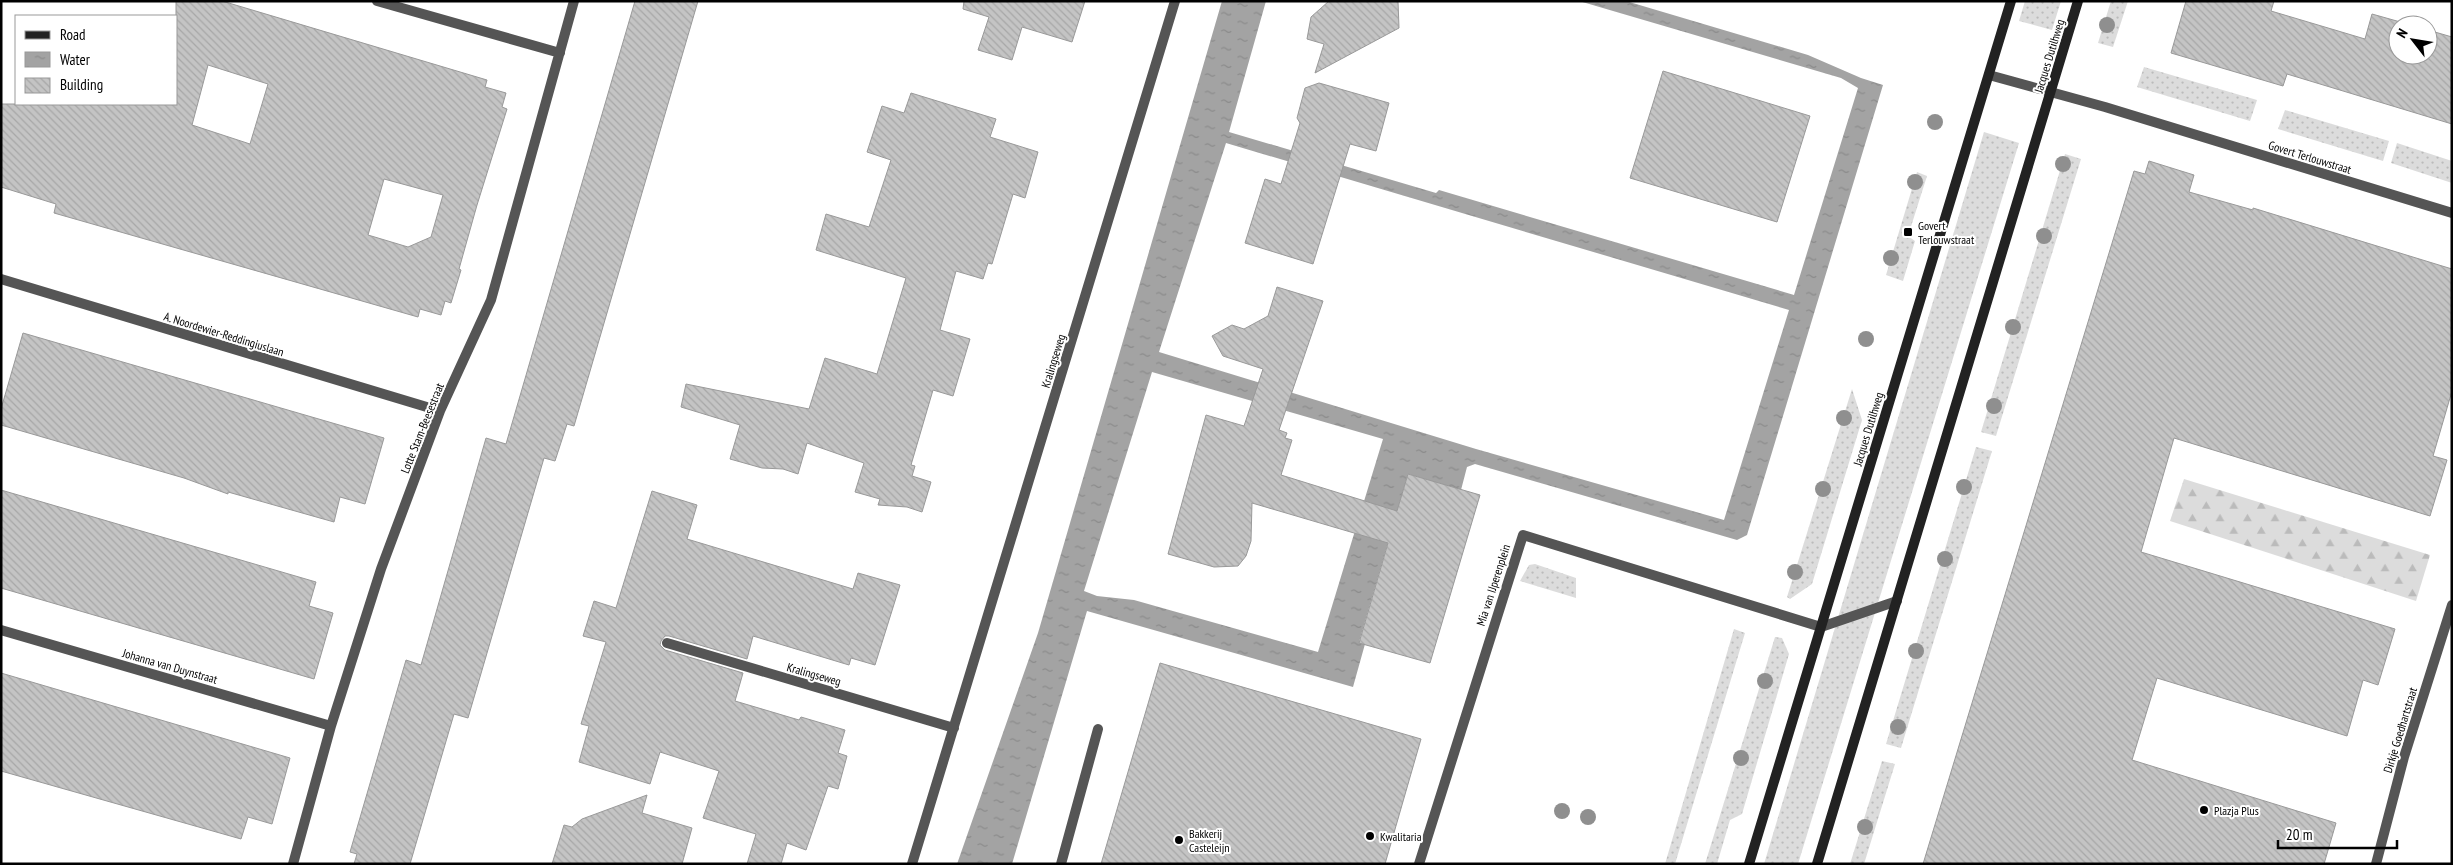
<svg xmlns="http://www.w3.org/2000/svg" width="2453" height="865" viewBox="0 0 2453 865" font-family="'PT Sans Narrow',sans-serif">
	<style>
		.grass { fill: url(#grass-dots) }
		.forest { fill: url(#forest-firs) }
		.water { fill: url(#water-ripples); fill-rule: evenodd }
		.building { fill: url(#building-back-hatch); stroke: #999; fill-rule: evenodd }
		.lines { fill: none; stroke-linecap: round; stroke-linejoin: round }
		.lane { stroke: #555; stroke-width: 10 }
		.street { stroke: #555; stroke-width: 10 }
		.secondary { stroke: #222; stroke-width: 10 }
		.tree { fill: #8f8f8f }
		.poi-dot { fill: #000; stroke: #fff; stroke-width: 2 }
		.labels { text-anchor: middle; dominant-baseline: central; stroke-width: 4; stroke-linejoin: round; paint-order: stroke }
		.street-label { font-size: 12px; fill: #000; stroke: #fff }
		.poi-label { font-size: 12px; fill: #000; stroke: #fff; text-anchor: start }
	</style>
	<defs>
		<pattern id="grass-dots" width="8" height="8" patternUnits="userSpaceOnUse" patternTransform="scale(1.25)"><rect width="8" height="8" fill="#dcdcdc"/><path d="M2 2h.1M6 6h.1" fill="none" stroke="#bbb" stroke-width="1.8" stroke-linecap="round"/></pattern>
		<pattern id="forest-firs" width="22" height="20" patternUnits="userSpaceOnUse" patternTransform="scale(1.25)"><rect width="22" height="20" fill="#dcdcdc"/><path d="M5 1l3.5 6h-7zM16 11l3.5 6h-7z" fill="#bbb"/></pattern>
		<pattern id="water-ripples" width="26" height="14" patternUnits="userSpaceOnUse" patternTransform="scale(1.25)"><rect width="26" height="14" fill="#a3a3a3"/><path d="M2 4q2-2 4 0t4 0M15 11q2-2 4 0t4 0" fill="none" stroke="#8b8b8b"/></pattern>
		<pattern id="building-back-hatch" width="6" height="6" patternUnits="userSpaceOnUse" patternTransform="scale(1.25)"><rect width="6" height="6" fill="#c4c4c4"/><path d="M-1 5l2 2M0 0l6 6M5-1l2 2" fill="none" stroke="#a7a7a7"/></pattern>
	</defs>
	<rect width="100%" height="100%" fill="#fff"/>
	<path class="grass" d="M2025 1H2061L2052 30 2019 21Z
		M2111 1H2128L2113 47 2098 43Z
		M2144 67 2257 100 2250 121 2137 87Z
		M2285 110 2389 141 2383 161 2278 129Z
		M1984 132 2019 143 1798 864H1764Z
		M2397 143 2452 161V183L2391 163Z
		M2065 154 2081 159 1996 436 1981 432Z
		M1917 172 1927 176 1908 236 1915 241 1903 281 1886 275Z
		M1852 389 1862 420 1812 584 1790 599 1787 597Z
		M1976 447 1992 451 1901 748 1886 744Z
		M1535 564 1576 578V598L1520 581 1529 565Z
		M1734 629 1745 633 1675 864H1665Z
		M1775 637 1782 638 1789 654 1742 814 1730 820 1717 864H1705Z
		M1882 761 1895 764 1864 864H1850Z"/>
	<path class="forest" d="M2184 479 2430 555 2416 601 2170 521Z"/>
	<path class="water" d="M1222 1H1266L1229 132 1436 193 1439 190 1794 295 1858 88 1841 78 1579 1H1626L1808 55 1861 78 1883 85 1747 535 1737 540 1475 464 1467 467 1461 490 1408 474 1359 642 1365 644 1353 687 1087 611 1012 864H957L1038 633ZM1226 143 1789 310 1724 520 1476 449 1159 352ZM1152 372 1383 439 1318 652 1134 600 1097 596 1084 591Z"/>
	<path class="building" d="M176 1H222L487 80 485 87 506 93 502 107 507 109 477 205 459 269 461 270 451 303 445 301 441 315 420 309 418 317 54 213 56 204 1 187V104H176ZM208 65 268 84 250 144 192 125ZM384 179 443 195 431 237 408 247 368 235Z
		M635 1H698L574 426 567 424 555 461 544 458 468 718 454 714 410 864H354L357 854 350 852 406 660 421 665 486 438 506 444Z
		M964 1H1085L1072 42 1022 27 1012 60 978 50 989 17 963 9Z
		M1329 1H1398L1399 28 1315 73 1324 44 1307 39 1311 17Z
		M2186 1H2274L2271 11 2365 39 2372 14 2411 25H2398V55H2428V30L2452 37V124L2287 74 2283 86 2171 53Z
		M1663 71 1810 116 1777 222 1630 178Z
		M1319 83 1389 103 1376 151 1350 144 1313 264 1245 243 1265 179 1281 184 1300 123 1297 118 1305 88Z
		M911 93 996 119 990 137 1038 152 1025 198 1013 194 992 264 988 263 983 279 956 271 940 330 970 339 953 396 933 390 911 465 915 466 912 476 931 482 922 512 907 507 878 505 880 499 855 492 864 463 807 443 798 474 783 469 762 468 730 459 740 425 681 407 686 384 809 409 825 358 877 374 906 278 816 250 826 214 869 227 891 160 867 152 882 106 904 113Z
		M2149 161 2194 175 2189 192 2253 210V208L2452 269V391L2433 456 2447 460 2430 516 2174 438 2141 552 2395 629 2378 685 2363 680 2347 736 2157 678 2132 760 2336 823 2324 864H1923L2134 171 2145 174Z
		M1277 287 1323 301 1279 430 1287 433 1285 438 1292 440 1281 475 1397 511 1408 474 1480 495 1430 663 1359 643 1388 543 1252 503 1251 541 1246 556 1238 566 1214 567 1168 554 1206 415 1244 426 1263 369 1223 356 1212 336 1232 325 1244 329 1268 316Z
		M23 333 384 438 365 504 340 497 334 522 228 492V494L184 478 1 425V409Z
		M1 490 316 582 309 606 333 613 314 679 1 588Z
		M652 491 697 505 687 539 853 589 858 573 900 585 875 665 851 658 849 665 753 636 747 659 669 636H665L661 641 660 645 665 650 743 673 735 701 799 720 801 717 845 730 838 753 847 756 838 789 828 786 806 850 787 843 781 864H747L756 834 703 818 719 771 660 752 650 784 579 762 589 726 581 724 606 642 583 636 594 601 616 608Z
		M1160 663 1421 739 1385 864H1101Z
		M1 673 290 758 272 824 248 817 241 839 1 771Z
		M647 795 642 813 692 828 682 864H552L564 825 572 827 582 819Z"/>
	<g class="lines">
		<path class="lane" d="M1061 864 1098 729
			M1419 864 1523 535 1821 627 1897 601"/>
		<path class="street" d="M377 1 560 53
			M1989 75 2105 107 2452 213
			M1 279 440 411
			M1 630 331 726
			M667 643 954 728
			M293 864 331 726 381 569 440 411 491 300 574 1
			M912 864 1175 1
			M2376 864 2404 757 2452 605"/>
		<path class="secondary" d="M1749 864 2011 1
			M1817 864 2078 1"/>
	</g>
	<g class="tree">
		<circle cx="2107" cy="25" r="8"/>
		<circle cx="1935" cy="122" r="8"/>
		<circle cx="2063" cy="164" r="8"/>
		<circle cx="1915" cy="182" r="8"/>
		<circle cx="2044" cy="236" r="8"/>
		<circle cx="1891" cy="258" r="8"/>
		<circle cx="2013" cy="327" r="8"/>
		<circle cx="1866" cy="339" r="8"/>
		<circle cx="1994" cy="406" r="8"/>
		<circle cx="1844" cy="418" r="8"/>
		<circle cx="1964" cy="487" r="8"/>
		<circle cx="1823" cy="489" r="8"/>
		<circle cx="1945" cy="559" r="8"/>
		<circle cx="1795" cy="572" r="8"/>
		<circle cx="1916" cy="651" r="8"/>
		<circle cx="1765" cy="681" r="8"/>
		<circle cx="1898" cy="727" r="8"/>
		<circle cx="1741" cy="758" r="8"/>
		<circle cx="1562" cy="811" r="8"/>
		<circle cx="1588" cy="817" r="8"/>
		<circle cx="1865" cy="827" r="8"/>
	</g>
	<g class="poi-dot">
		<rect x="1903" y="227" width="10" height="10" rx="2.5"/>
		<circle cx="2204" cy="810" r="5"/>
		<circle cx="1370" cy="836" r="5"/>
		<circle cx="1179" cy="840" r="5"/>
	</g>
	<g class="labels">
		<g class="street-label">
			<text transform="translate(2049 56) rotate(-73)">Jacques Dutilhweg</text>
			<text transform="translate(2310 157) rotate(17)">Govert Terlouwstraat</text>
			<text transform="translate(224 334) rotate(17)">A. Noordewier-Reddingiuslaan</text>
			<text transform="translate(1053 361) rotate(-73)">Kralingseweg</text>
			<text transform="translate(422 428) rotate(-68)">Lotte Stam-Beesestraat</text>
			<text transform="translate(1868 429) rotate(-73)">Jacques Dutilhweg</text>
			<text transform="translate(1493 585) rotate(-72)">Mia van IJperenplein</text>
			<text transform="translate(170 666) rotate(16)">Johanna van Duynstraat</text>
			<text transform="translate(814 674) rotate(16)">Kralingseweg</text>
			<text transform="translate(2400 730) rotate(-73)">Dirkje Goedhartstraat</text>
		</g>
		<g class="poi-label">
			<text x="1918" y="225">Govert<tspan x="1918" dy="14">Terlouwstraat</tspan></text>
			<text x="2214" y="810">Plazja Plus</text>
			<text x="1189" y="833">Bakkerij<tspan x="1189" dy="14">Casteleijn</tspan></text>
			<text x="1380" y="836">Kwalitaria</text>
		</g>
	</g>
	<rect width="2453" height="865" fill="none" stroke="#000000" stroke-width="5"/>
	<rect x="15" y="15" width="162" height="90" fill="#ffffff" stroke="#999999"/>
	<rect x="25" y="31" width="25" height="8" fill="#222222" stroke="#999999"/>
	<text x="60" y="40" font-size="15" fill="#000000">Road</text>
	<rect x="25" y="52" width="25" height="15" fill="url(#water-ripples)" stroke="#999999"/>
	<text x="60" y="65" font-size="15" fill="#000000">Water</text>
	<rect x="25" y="78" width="25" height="15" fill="url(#building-back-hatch)" stroke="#999999"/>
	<text x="60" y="90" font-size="15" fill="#000000">Building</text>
	<g transform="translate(2413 40) rotate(301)"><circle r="24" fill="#ffffff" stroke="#999999"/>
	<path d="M0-4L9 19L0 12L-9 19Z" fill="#000000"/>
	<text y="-8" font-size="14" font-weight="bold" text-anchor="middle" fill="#000000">N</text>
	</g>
	<path d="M2278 840v8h119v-8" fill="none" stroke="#000000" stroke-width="2.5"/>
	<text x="2286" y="840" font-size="15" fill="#000000" stroke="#ffffff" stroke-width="4" paint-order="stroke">20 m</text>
</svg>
